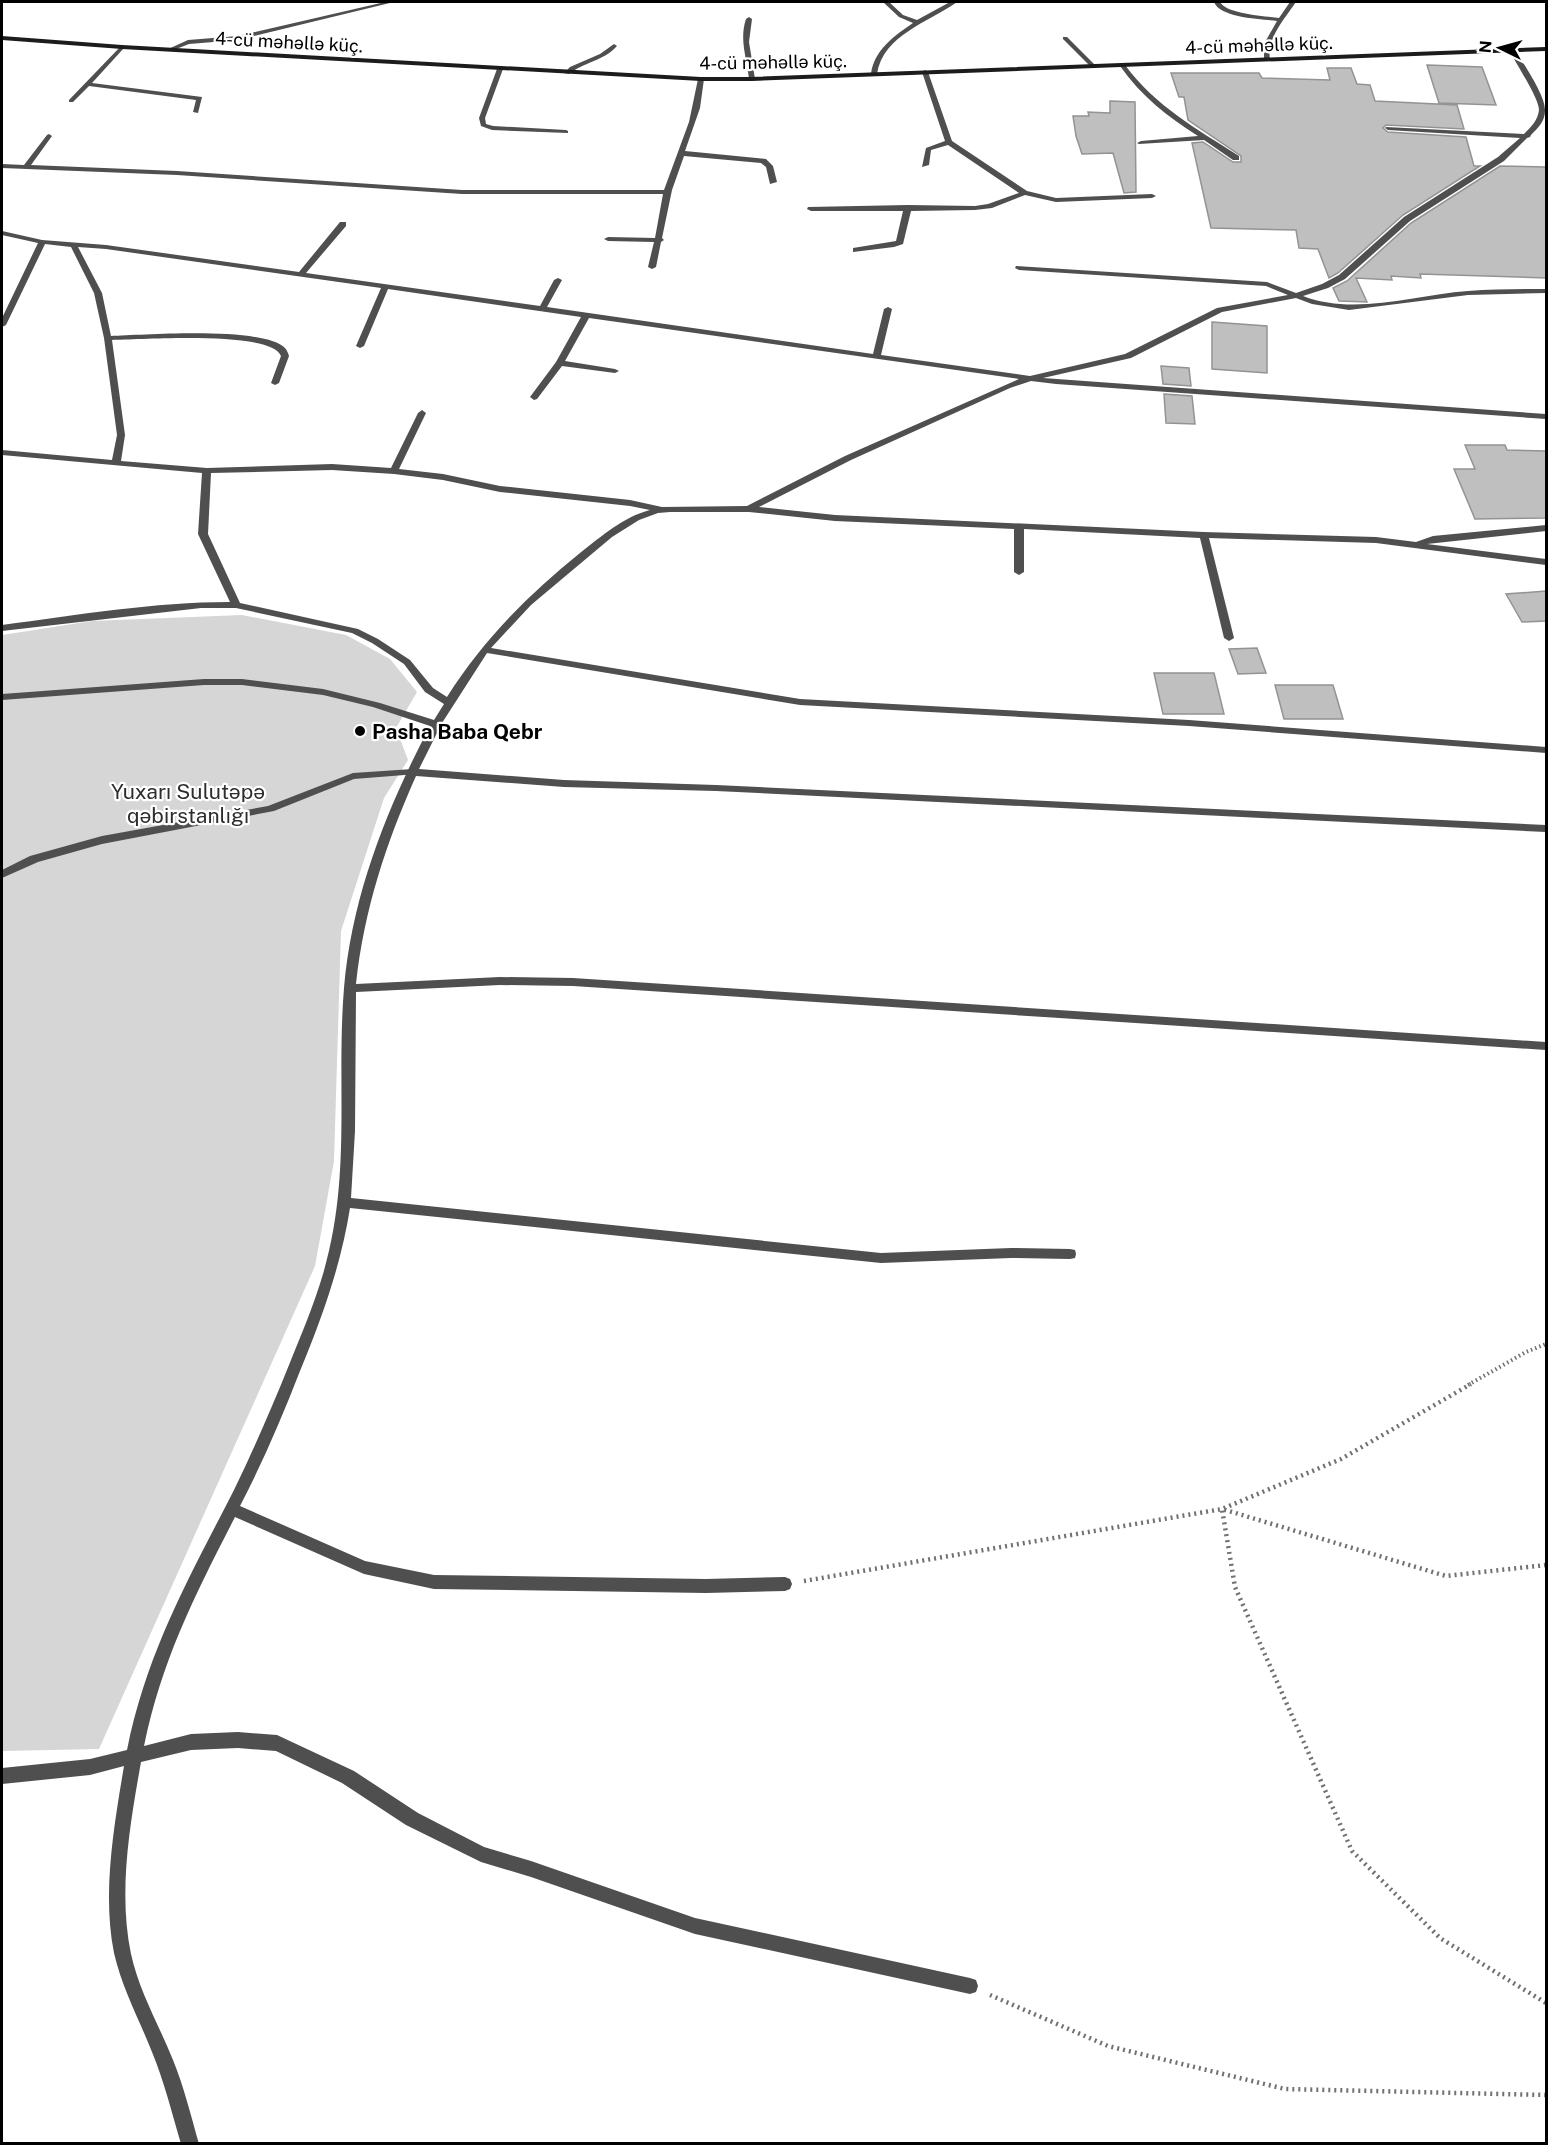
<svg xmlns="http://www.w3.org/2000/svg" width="1548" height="2145" viewBox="0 0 1548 2145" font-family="'Public Sans',sans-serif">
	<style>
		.green { fill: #d6d6d6 }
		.building { fill: #bfbfbf; stroke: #939393; stroke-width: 1.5 }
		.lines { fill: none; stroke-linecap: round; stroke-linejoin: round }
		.path-far1 { stroke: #717171; stroke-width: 4; stroke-dasharray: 1.5 3; stroke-linecap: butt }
		.path { stroke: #717171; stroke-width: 4.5; stroke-dasharray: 2 4; stroke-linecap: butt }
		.lane { fill: #4f4f4f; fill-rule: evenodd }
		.street { fill: #4f4f4f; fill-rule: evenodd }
		.secondary { fill: #1c1c1c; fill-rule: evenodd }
		.poi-dot { fill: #000; stroke: #fff; stroke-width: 2 }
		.labels { text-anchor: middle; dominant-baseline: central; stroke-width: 4.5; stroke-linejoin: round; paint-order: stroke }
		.far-street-label { font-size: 18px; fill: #000; stroke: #fff }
		.poi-label { font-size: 21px; font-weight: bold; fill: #000; stroke: #fff; text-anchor: start }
		.park-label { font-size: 21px; fill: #2d2d2d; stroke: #fff }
	</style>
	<rect width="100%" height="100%" fill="#fff"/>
	<path class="green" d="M242 615 346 635 390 659 417 692 396 728 408 760 384 798 341 931 334 1161 315 1266 99 1749 2 1751V635L92 621Z"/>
	<path class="building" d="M1427 65 1482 67 1496 105 1439 103Z
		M1327 68H1351L1357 84 1370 85 1375 101 1457 105 1464 129 1386 125 1383 128 1388 132 1466 137 1474 166H1480L1403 215 1338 273 1329 278 1318 249 1299 248 1296 230 1211 228 1192 143 1203 142 1233 162H1241V156L1188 120 1184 97H1179L1171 73H1259L1262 78 1330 80Z
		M1110 101 1135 102 1136 192 1124 193 1113 153 1082 154 1076 136 1073 116H1089L1088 112 1110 113Z
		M1500 166 1546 167V278L1420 274 1421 278 1391 276 1392 280 1356 278 1367 302 1339 301 1333 288 1347 281 1411 223Z
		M1212 322 1267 326V373L1212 369Z
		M1161 366 1189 368 1191 386 1163 384Z
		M1164 394 1192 396 1195 424 1166 423Z
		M1465 445H1505L1507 450 1546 451V518L1475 519 1454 469H1475Z
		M1546 591V621L1522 622 1506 594Z
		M1257 648 1266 673 1238 674 1229 649Z
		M1154 673H1214L1224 714H1163Z
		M1275 685H1333L1343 719H1284Z"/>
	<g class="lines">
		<path class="path-far1" d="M1468 1385 1526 1352 1546 1344"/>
		<path class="path" d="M1546 1565 1446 1576 1222 1509 1235 1587 1352 1851 1440 1938 1546 2003
			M804 1581 1222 1509 1341 1459 1471 1384
			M990 1995 1108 2046 1285 2089 1546 2095"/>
		<path class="lane" d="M413 769 417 770 418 772 417 774 354 779 274 811 102 844 38 862 2 878V870L30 856 102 836 268 806 353 773Z"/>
		<path class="street" d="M385 2H394L238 40 189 44 171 51 166 50 188 40 238 36Z
			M883 2H889L903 15 917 20 950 2H957C929 22 883 35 877 74L874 76 871 74C874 50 894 36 913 23L899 17Z
			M1214 2H1220C1226 14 1265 16 1279 18L1290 2H1296C1286 17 1266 39 1270 59L1267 61 1264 59V44L1277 21C1261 19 1220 18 1214 2Z
			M749 17 752 19 749 42 755 79 752 81 749 79C747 58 739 40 746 19Z
			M1063 37H1067L1096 66V68H1092L1063 39Z
			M614 44 617 46 616 47C603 61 584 62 569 74L564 73 570 67 600 54Z
			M122 45 125 47 124 48 92 83 202 97 198 113 193 112 196 100 89 86 73 102H69V100Z
			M1512 48 1515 50C1523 63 1546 96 1545 111 1545 121 1538 128 1531 135L1530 137 1527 138 1504 161 1410 221 1345 279 1328 288 1303 296C1354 316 1415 295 1468 291 1493 289 1520 289 1546 289V293L1468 295 1349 310 1312 304 1296 298 1222 312 1131 358 1043 378 1546 414V419L1056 384 1031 381 1010 388 851 460 759 507 835 515 1204 532 1376 537 1416 542 1433 536 1546 525V531L1427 544 1546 559V565L1376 543 1209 538 1234 638 1229 641 1224 638 1200 538 1024 529V572L1019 575 1014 572V529L835 521 749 512H670L658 513 639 520 612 537 531 605 491 648 800 699 1189 720 1546 747V753L1189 726 800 705 487 653 442 723 419 769 564 780 716 785 1546 825V832L716 791 564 787 416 776C386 843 364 910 356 984L500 977 573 978 1546 1042V1050L573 986 500 985 356 992 355 1131 351 1198 881 1253 1011 1248 1070 1249 1075 1250 1076 1254 1075 1258 1070 1259 1011 1258 881 1263 350 1208C341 1265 322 1318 300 1371 282 1417 263 1462 240 1506L365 1561 434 1575 706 1579 785 1577 790 1579 792 1584 790 1589 785 1591 706 1593 434 1589 364 1574 235 1517C195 1595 162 1659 144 1746L191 1734 238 1732 277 1735 354 1771 418 1813 484 1847 531 1861 695 1918 970 1978 976 1980 978 1986 976 1992 970 1994 695 1934 531 1877 481 1862 406 1825 342 1783 276 1751 238 1748 191 1750 141 1762C130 1824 118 1892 131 1954 139 1991 159 2025 173 2060 184 2087 191 2116 199 2144H181C172 2113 164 2081 152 2052 139 2019 122 1988 114 1953 102 1893 114 1826 124 1766L90 1775 2 1784V1768L90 1759 127 1750C147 1651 189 1578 234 1490 254 1449 272 1407 289 1365 301 1335 314 1305 323 1274 352 1176 336 1086 344 988 352 895 387 808 430 726L373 707 323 695 242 685H204L2 700V694L204 679H242L323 689 380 703 434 720 444 704 425 692 404 664 372 643 352 633 236 608H201L2 631V625C77 615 154 602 230 602L198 534 202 473 2 455V450L112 460 117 435 104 338 94 293 71 247 45 244 6 325 2 327V318L38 243 2 235V231L42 240 106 245 299 272 340 222H346V226L306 273 540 306 554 280 558 278 562 280 547 307 873 354 884 309 888 307 892 309 881 355 1030 376 1125 354 1217 308 1288 295 1266 286 1019 270 1015 268 1016 266 1267 282 1296 293 1322 284 1339 275 1404 217 1498 157 1520 138 1388 130 1385 128 1386 127 1524 134C1531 127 1538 120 1539 110 1539 98 1515 62 1509 50ZM78 247 106 249 381 288 356 346 360 348 364 346 388 289 581 317 556 362 530 397 534 400 537 399 562 366 615 373 619 371 615 369 565 361 589 318 1019 379 845 456 747 506 662 507 630 500 500 486 443 474 399 469 426 413 422 410 418 413 391 468 332 464 207 468 121 461 125 435 112 340C140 340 271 330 281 356L271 383 275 385 279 383 289 356C288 353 287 350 285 348 263 326 145 335 111 336L102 293ZM332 470 394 474 443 480 500 492 630 506 650 510C623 517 602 536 580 553 528 595 483 640 447 697L433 688 410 660 378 639 358 629 240 603 208 534 211 473Z
			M1121 65H1125C1155 106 1197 129 1239 156V160H1233L1204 140 1139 144 1137 143 1141 141 1198 136C1168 117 1141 96 1120 66Z
			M500 67 503 69 485 118 486 124 493 126 566 130 568 131V133L492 130 481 126 479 118 497 69Z
			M925 70 928 72 952 141 1027 191 1056 198 1152 194 1156 196 1152 198 1056 202 1025 195 992 208 975 210 911 211 903 244 894 247 853 252V248L896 241 903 211H811L807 209 808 207 908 205 975 206 988 204 1019 193 948 145 931 150 929 165 922 167 926 148 945 141 922 72Z
			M701 77 704 79 700 108 685 151 766 159 773 166 777 182 770 184 766 167 761 163 684 156 672 190 662 238 664 240 661 242 656 267 652 269 648 267 654 242 608 241 604 239 608 237 655 238 663 194H462L177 175 2 168V164L24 165 47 135 49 134 52 136 31 165 177 171 462 190H664L689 122 698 79Z"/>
		<path class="secondary" d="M2 36 122 45 701 77H752L1546 47V51L752 81H701L122 49 2 40Z"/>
	</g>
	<circle class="poi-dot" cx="360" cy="731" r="6"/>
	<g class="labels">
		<g class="far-street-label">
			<text transform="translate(289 42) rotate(3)">4-cü məhəllə küç.</text>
			<text transform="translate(1259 45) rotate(-2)">4-cü məhəllə küç.</text>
			<text transform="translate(773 62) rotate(-1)">4-cü məhəllə küç.</text>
		</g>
		<g class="poi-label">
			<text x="372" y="731">Pasha Baba Qebr</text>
		</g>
		<g class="park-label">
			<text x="188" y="791">Yuxarı Sulutəpə<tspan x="188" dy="24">qəbirstanlığı</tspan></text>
		</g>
	</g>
	<rect width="1548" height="2145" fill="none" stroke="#000000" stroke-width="6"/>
	<g transform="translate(1500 48) rotate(275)" stroke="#ffffff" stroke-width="4.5" paint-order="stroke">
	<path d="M0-4.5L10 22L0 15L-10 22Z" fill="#000000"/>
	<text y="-9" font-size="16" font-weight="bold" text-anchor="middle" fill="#000000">N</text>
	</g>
</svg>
